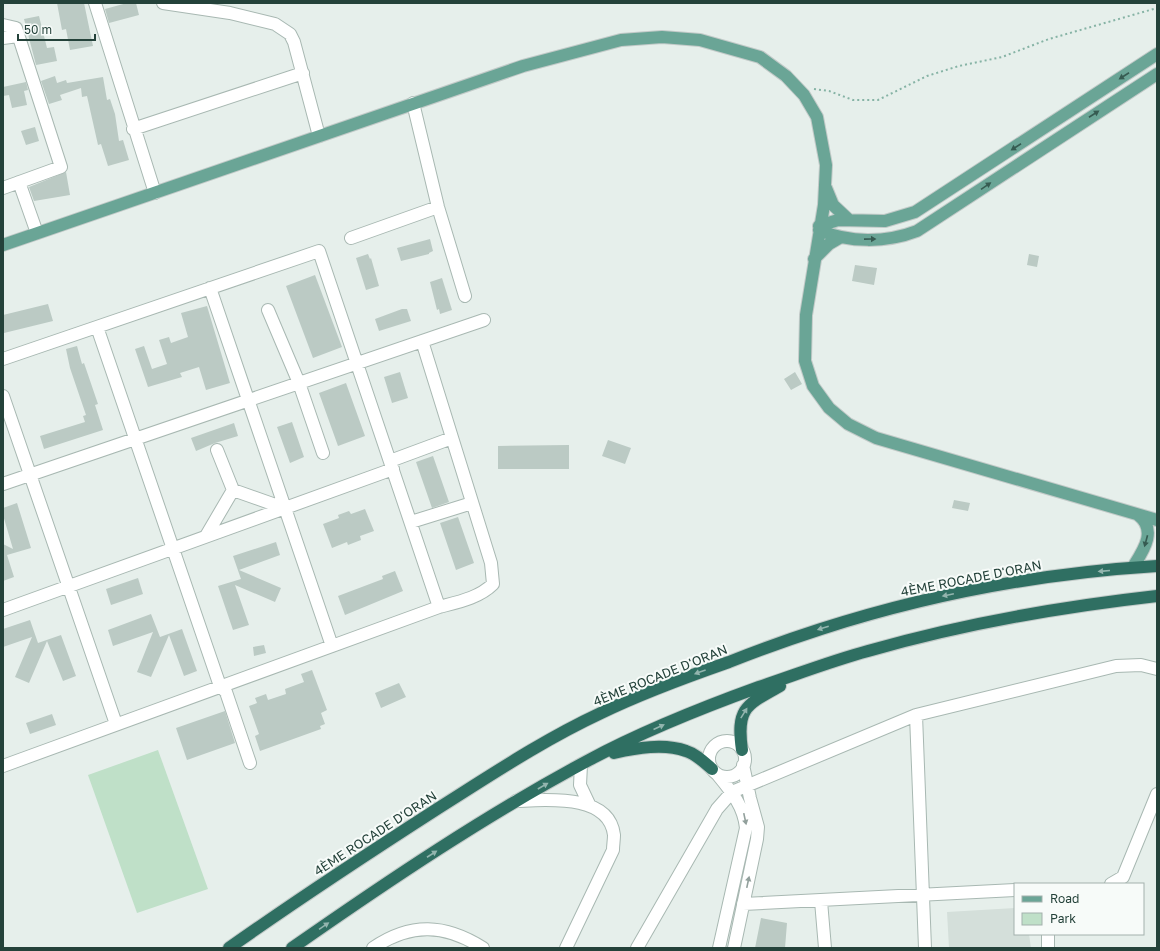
<svg xmlns="http://www.w3.org/2000/svg" width="1160" height="951" viewBox="0 0 1160 951" font-family="'Golos Text',sans-serif">
	<style>
		.built { fill: #d4dfda }
		.green { fill: #bfe0c8 }
		.building { fill: #bbcac4 }
		.lines { fill: none; stroke-linecap: round; stroke-linejoin: round }
		.minor-casing { stroke: #a8b8b2; stroke-width: 14 }
		.major-casing { stroke: #c2cac8; stroke-width: 14 }
		.highway-casing { stroke: #c2cac8; stroke-width: 14 }
		.path { stroke: #86b3a5; stroke-width: 2; stroke-dasharray: 2 3; stroke-linecap: butt }
		.minor { stroke: #fff; stroke-width: 12 }
		.major { stroke: #6aa596; stroke-width: 12 }
		.highway { stroke: #2f6f62; stroke-width: 12 }
		.oneway { fill: #365b51 }
		.oneway2 { fill: #93b5ae }
		.oneway3 { fill: #92a09c }
		.labels { text-anchor: middle; dominant-baseline: central; stroke-width: 4; stroke-linejoin: round; paint-order: stroke }
		.street-label { font-size: 13px; fill: #24423a; stroke: #f7fbf9 }
	</style>
	<rect width="100%" height="100%" fill="#e6efeb"/>
	<path class="built" d="M1015 908V934H1029L1031 948H949L947 912Z"/>
	<path class="green" d="M158 750 208 889 137 913 88 775Z"/>
	<path class="building" d="M57 3H84L93 46 70 50 66 29 62 30Z
		M127 3H136L139 15 109 23 105 9Z
		M39 16 47 48 54 47 57 61 36 65 24 19Z
		M55 76 57 83 66 80 67 83 103 77 107 100 110 99 115 114 119 141 123 140 129 160 108 166 101 144 98 145 87 96 82 97 81 88 60 95 62 100 49 104 41 81Z
		M26 82 28 90 24 91 27 105 12 108 9 95 3 96V87Z
		M35 127 39 141 26 145 21 131Z
		M66 172 70 195 34 201 29 187Z
		M430 239 433 251 429 253V254L401 261 397 248Z
		M368 254 370 259 371 258 379 286 366 290 356 258Z
		M1029 254 1039 256 1037 267 1027 265Z
		M855 265 877 268 874 285 852 281Z
		M315 275 342 347 313 358 286 286Z
		M442 278 452 310 440 314 439 309 437 310 430 282Z
		M48 304 53 321 4 333 3 315Z
		M207 306 230 383 206 390 199 367 180 373 182 377 148 387 135 349 144 346 152 369 167 364 159 340 169 337 171 343 188 337 181 313Z
		M402 309H407L411 321 379 331 375 319Z
		M77 346 82 364 84 363 98 404 95 405 103 430 44 449 40 436 85 422 83 416 86 415 70 368 66 349Z
		M400 372 408 398 392 403 384 377Z
		M795 372 802 384 791 390 784 379Z
		M346 383 365 436 338 446 319 393Z
		M292 422 304 457 290 463 277 427Z
		M234 423 238 436 215 443 196 451 191 438Z
		M608 440 631 448 625 464 602 456Z
		M569 445V469H498V446Z
		M433 456 449 502 432 508 416 462Z
		M954 500 970 503 968 511 952 508Z
		M17 503 31 548 7 555 14 577 3 581V544L13 549 3 515V508Z
		M365 509 374 531 360 536 361 540 348 545 347 542 332 548 323 524 339 518 338 515 349 511 351 514Z
		M458 517 474 563 456 570 440 523Z
		M276 542 280 555 239 570 281 588 275 602 235 585 249 625 233 630 218 586 241 579 233 556Z
		M395 571 403 591 345 615 338 596 383 579 382 576Z
		M138 578 143 594 111 605 106 589Z
		M151 614 160 637 182 629 197 671 184 676 169 635 151 677 137 672 153 632 113 646 108 630Z
		M30 620 38 643 61 635 76 676 63 681 47 641 29 683 15 677 32 637 3 647V629Z
		M264 645 266 653 254 656 253 647Z
		M312 670 327 710 321 713 325 724 320 726 321 729 260 751 255 736 259 734 249 706 257 703 255 698 266 694 268 700 286 694 285 689 304 682 301 674Z
		M399 683 406 697 381 708 375 693Z
		M225 711 235 743 187 760 176 728Z
		M52 714 56 725 30 734 26 723Z
		M761 918 787 923 785 948H755Z"/>
	<g class="lines">
		<defs>
			<path id="minor" d="M95 3 155 193
				M163 3 230 13 275 24 290 34 294 42 319 136
				M3 25 16 28 61 167 3 188
				M3 38 18 36
				M413 103 438 207 465 296
				M133 129 303 73
				M19 182 37 233
				M351 238 438 207
				M210 288 332 646
				M268 310 299 383 323 453
				M97 327 220 686 226 692 250 763
				M422 341 491 563 493 584C479 598 458 602 439 607
				M3 359 319 251 439 607 3 766
				M3 396 116 724
				M217 450 233 490
				M390 461 452 438
				M3 484 484 320
				M411 522 472 503
				M206 536 233 490 284 508
				M3 610 393 469
				M916 715 925 948
				M709 759a18 18 0 1 1 36 0a18 18 0 1 1-36 0Z
				M581 765 580 785 589 804
				M717 774C731 791 744 806 746 828L719 948
				M516 801C546 800 609 793 614 835 614 840 613 845 613 850L566 948
				M1111 884 1123 877 1157 794
				M821 901 825 948
				M743 904 1015 890
				M1048 934V948
				M373 948C411 922 445 924 483 948
				M637 948 717 809 732 792 916 715 1116 666 1141 665 1157 669
				M734 948 757 839 758 827 750 798 743 765"/>
			<path id="major" d="M826 188 833 205 849 220
				M819 226 838 220 885 221 915 212 1157 54
				M819 230C849 243 886 243 917 231L1157 74
				M3 245 523 66 621 40 662 37 700 40 760 57 786 76 804 95 817 117 826 165 824 205 806 315 805 361 813 386 829 408 848 424 876 438 1157 520
				M814 259 829 244 841 237
				M1133 567C1143 551 1158 530 1138 515"/>
			<path id="highway" d="M742 750C736 708 746 705 780 686
				M614 753C636 748 664 743 686 751 696 754 704 762 712 769
				M229 948C297 900 367 854 437 809 491 775 543 740 601 713 642 693 686 677 729 662 759 650 790 639 821 629 930 594 1043 573 1157 566
				M292 948C388 881 486 815 589 760 643 731 701 708 759 687 795 675 831 661 868 651 962 624 1059 607 1157 596"/>
		</defs>
		<use href="#minor" class="minor-casing"/>
		<use href="#major" class="major-casing"/>
		<use href="#highway" class="highway-casing"/>
		<path class="path" d="M814 89 829 91 853 100H878L927 76 959 66 1002 57 1049 39 1157 8"/>
		<use href="#minor" class="minor"/>
		<use href="#major" class="major"/>
		<use href="#highway" class="highway"/>
	</g>
	<defs><path id="oneway-solid" d="M-6-.8H1V-3.2L6.5 0L1 3.2V.8H-6Z"/></defs>
	<g class="oneway">
		<use href="#oneway-solid" transform="translate(1124 76) rotate(147)"/>
		<use href="#oneway-solid" transform="translate(1094 114) rotate(-33)"/>
		<use href="#oneway-solid" transform="translate(1016 147) rotate(147)"/>
		<use href="#oneway-solid" transform="translate(986 186) rotate(-34)"/>
		<use href="#oneway-solid" transform="translate(870 239) rotate(-1)"/>
		<use href="#oneway-solid" transform="translate(1146 541) rotate(105)"/>
	</g>
	<g class="oneway2">
		<use href="#oneway-solid" transform="translate(1104 571) rotate(175)"/>
		<use href="#oneway-solid" transform="translate(948 595) rotate(168)"/>
		<use href="#oneway-solid" transform="translate(823 628) rotate(163)"/>
		<use href="#oneway-solid" transform="translate(700 672) rotate(160)"/>
		<use href="#oneway-solid" transform="translate(744 713) rotate(-58)"/>
		<use href="#oneway-solid" transform="translate(659 727) rotate(-24)"/>
		<use href="#oneway-solid" transform="translate(543 786) rotate(-30)"/>
		<use href="#oneway-solid" transform="translate(432 854) rotate(-33)"/>
		<use href="#oneway-solid" transform="translate(324 926) rotate(-34)"/>
	</g>
	<g class="oneway3">
		<use href="#oneway-solid" transform="translate(745 819) rotate(78)"/>
		<use href="#oneway-solid" transform="translate(748 882) rotate(-78)"/>
	</g>
	<g class="labels">
		<g class="street-label">
			<text transform="translate(971 578) rotate(-11)">4ÈME ROCADE D'ORAN</text>
			<text transform="translate(660 675) rotate(-22)">4ÈME ROCADE D'ORAN</text>
			<text transform="translate(375 833) rotate(-33)">4ÈME ROCADE D'ORAN</text>
		</g>
	</g>
	<rect width="1160" height="951" fill="none" stroke="#24423a" stroke-width="8"/>
	<rect x="1014" y="883" width="130" height="52" fill="#f7fbf9" stroke="#a3b1ad"/>
	<rect x="1022" y="896" width="20" height="6" fill="#6aa596" stroke="#a3b1ad"/>
	<text x="1050" y="903" font-size="12" fill="#24423a">Road</text>
	<rect x="1022" y="913" width="20" height="12" fill="#bfe0c8" stroke="#a3b1ad"/>
	<text x="1050" y="923" font-size="12" fill="#24423a">Park</text>
	<path d="M18 34v6h77v-6" fill="none" stroke="#24423a" stroke-width="2"/>
	<text x="24" y="34" font-size="12" fill="#24423a" stroke="#f7fbf9" stroke-width="3" paint-order="stroke">50 m</text>
</svg>
